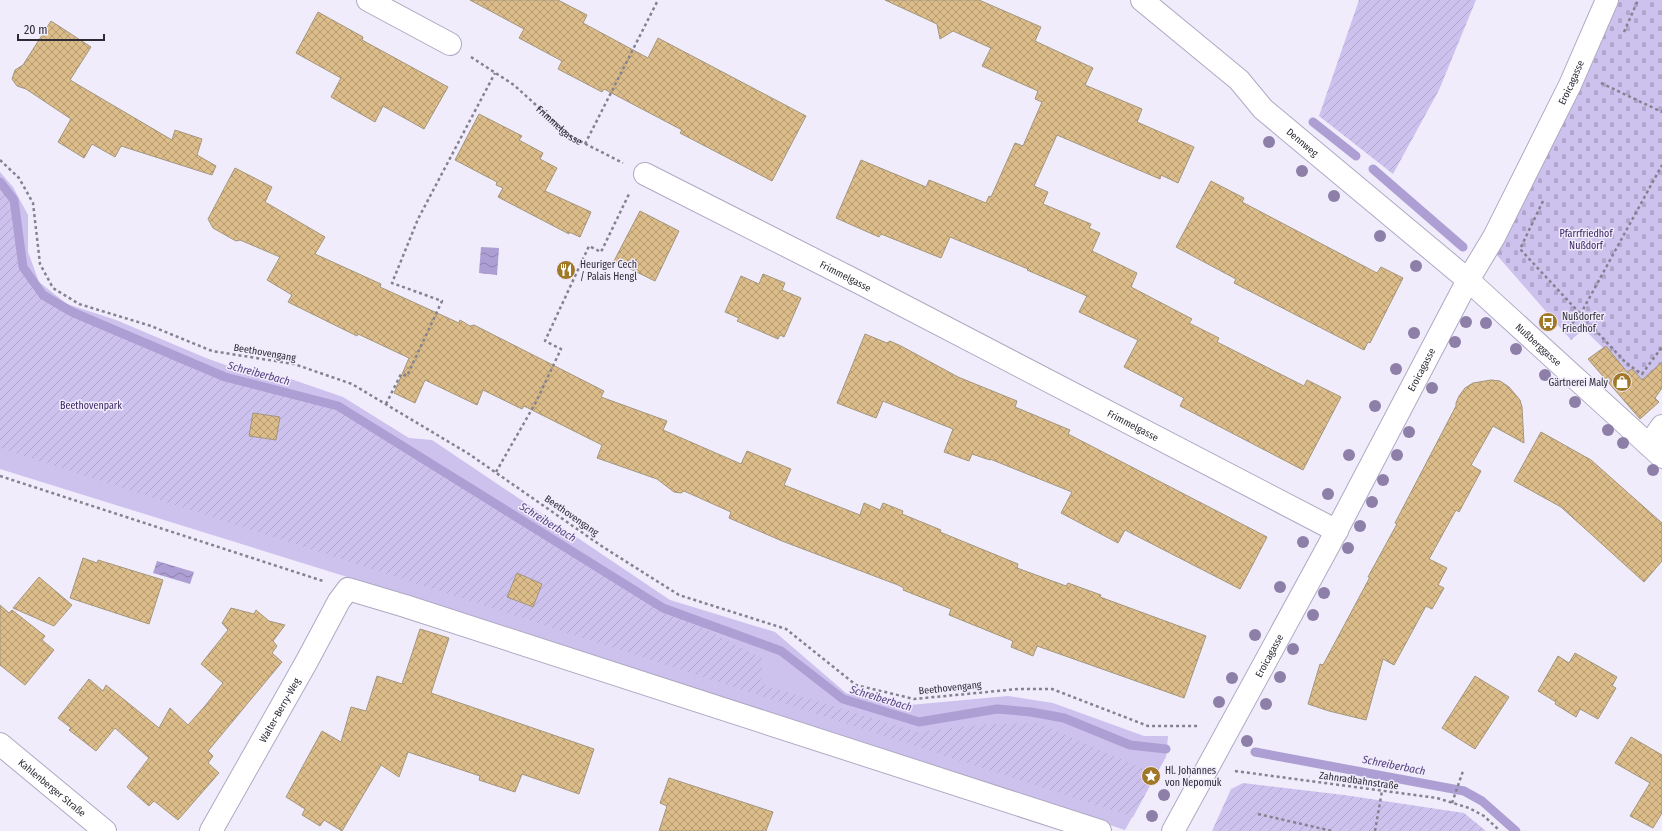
<svg xmlns="http://www.w3.org/2000/svg" width="1662" height="831" viewBox="0 0 1662 831" font-family="'Fira Sans Condensed',sans-serif">
  <style>
    .green { fill: #cdc1ee }
    .cemetery { fill: url(#cemetery-stones) }
    .garden { fill: url(#garden-furrows) }
    .water { fill: url(#water-waves) }
    .lines { fill: none; stroke-linecap: round; stroke-linejoin: round }
    .stream { stroke: #ad9fd3; stroke-width: 9 }
    .building { fill: url(#building-cross-hatch); stroke: #a3967f }
    .minor-casing { stroke: #afa9c2; stroke-width: 24 }
    .path { stroke: #85828f; stroke-width: 2.5; stroke-dasharray: 3 3; stroke-linecap: butt }
    .minor { stroke: #fff; stroke-width: 22 }
    .tree { fill: #8d7fa8 }
    .labels { text-anchor: middle; stroke-width: 3; stroke-linejoin: round; paint-order: stroke }
    .street-label { font-size: 10px; fill: #2e2b35; stroke: #f0ecfc }
    .park-label { font-size: 10px; fill: #3c2563; stroke: #f0ecfc }
    .poi-label { font-size: 10px; fill: #2e2b35; stroke: #f0ecfc; text-anchor: start }
    .water-label { font-size: 11px; font-style: italic; fill: #554080; stroke: #f0ecfc }
  </style>
  <defs>
    <pattern id="cemetery-stones" width="16" height="16" patternUnits="userSpaceOnUse"><rect width="16" height="16" fill="#cdc1ee"/><path d="M2 7V4a2 2 0 0 1 4 0v3zM10 15v-3a2 2 0 0 1 4 0v3z" fill="#b0a6cd"/></pattern>
    <pattern id="garden-furrows" width="10" height="10" patternUnits="userSpaceOnUse"><rect width="10" height="10" fill="#cdc1ee"/><path d="M-1 1l2-2M0 10L10 0M9 11l2-2" fill="none" stroke="#b0a6cd"/></pattern>
    <pattern id="water-waves" width="16" height="10" patternUnits="userSpaceOnUse"><rect width="16" height="10" fill="#ad9fd3"/><path d="M0 5q4-4 8 0t8 0" fill="none" stroke="#8d82ac"/></pattern>
    <pattern id="building-cross-hatch" width="8" height="8" patternUnits="userSpaceOnUse"><rect width="8" height="8" fill="#dcbd8a"/><path d="M0 0l8 8M0 8l8-8" fill="none" stroke="#b39a72"/></pattern>
  </defs>
  <rect width="100%" height="100%" fill="#f0ecfc"/>
  <path class="green" d="M0 172 13 187 28 215V252L39 282 67 304 116 320 206 358 248 373 285 377 343 397 409 438 432 440 670 600 775 632 846 693 899 706 1008 696 1053 703 1144 736H1168L1166 757 1125 830 402 594 0 469Z"/>
  <path class="cemetery" d="M1615 0H1662V380L1652 371 1642 380 1632 369 1627 372 1606 347 1603 348 1584 329 1571 340 1494 252Z"/>
  <path class="garden" d="M1359 0H1476L1439 90 1393 174 1319 116Z
    M0 182 14 200 23 267 43 295 72 312 225 377 338 406 663 607 763 659 760 684 918 732 986 724 1039 723 1150 772 1146 779 1152 782 1133 817 0 448Z
    M1243 783 1344 795 1464 813 1486 831H1212L1231 789Z"/>
  <path class="water" d="M481 247 499 248 497 275 479 273Z
    M157 561 194 572 190 584 153 573Z"/>
  <g class="lines">
    <path class="stream" d="M1313 122 1356 156
      M1373 169 1463 247
      M0 182 14 200 23 267 43 295 72 312 225 377 338 406 663 608 781 651 843 699 919 722 997 709 1031 712 1064 718 1130 745 1166 749
      M1255 752 1464 791 1482 801 1516 831"/>
  </g>
  <path class="building" d="M470 0H558L587 15 583 23 648 58 658 38 806 116 772 181 680 133 682 130 604 89 602 92 558 69 562 61 519 38 524 29Z
    M885 0H979L1041 27 1035 41 1093 68 1085 85 1142 109 1137 122 1194 147 1178 183 1161 175 1160 179 1057 135 1034 186 1048 192 1043 204 1091 224 1089 228 1100 233 1092 251 1137 273 1131 287 1192 319 1189 323 1219 338 1217 342 1304 386 1307 380 1341 397 1303 470 1180 406 1184 398 1124 367 1138 340 1079 312 1087 296 1027 270 1028 269 950 237 941 258 881 234 879 237 836 218 861 160 926 187 929 180 986 203 989 196 991 197 1015 143 1023 146 1042 102 1035 99 1038 91 982 66 991 48 953 31 940 39 937 24Z
    M318 12 363 37 362 40 448 87 424 129 383 106 375 122 331 97 341 78 296 53Z
    M51 21 91 47 70 80 172 140 175 130 202 139 197 155 216 166 212 175 121 146 115 157 92 144 84 158 58 142 71 119 26 89 17 86 12 79 15 70 23 65Z
    M479 114 522 136 519 140 543 153 540 159 557 168 545 191 591 212 580 237 569 232V234L498 197 503 188 496 185 497 182 455 160Z
    M235 168 272 187 265 202 325 237 315 254 381 284 380 287 459 323 460 320 470 326 474 325 604 391 601 397 667 421 663 430 741 464 747 451 791 469 784 485 860 515 864 503 880 510 883 503 903 511 902 514 941 530 940 532 1018 564 1017 568 1066 586 1068 583 1101 595 1100 597 1206 636 1184 698 1037 646 1033 656 1011 647 1013 641 949 615 951 609 903 590 904 588 898 585 782 541 729 518 731 512 684 491 681 493 674 492 657 479 597 458 602 445 524 406 522 409 483 390 477 405 425 380 415 403 394 393 409 358 358 334 357 336 288 302 292 295 267 280 280 257 240 240 236 241 213 228 208 219Z
    M1211 181 1244 198 1242 202 1377 273 1381 267 1403 278 1370 343 1368 342 1364 350 1234 283 1236 279 1176 247Z
    M640 211 679 231 655 281 614 261Z
    M763 274 785 283 782 290 801 298 784 337 780 335 778 339 737 321 739 318 725 312 741 276 759 284Z
    M865 334 887 343 890 341 901 346 958 377 1017 401 1015 407 1070 430 1068 434 1267 537 1240 589 1125 530 1118 543 1061 513 1072 492 990 459V460L972 454 969 461 944 452 953 429 883 401 876 418 837 403Z
    M1606 346 1627 372 1632 369 1642 380 1662 362V388L1655 398 1659 402 1640 419 1588 359Z
    M1491 380 1500 381 1509 387 1520 400 1522 407 1524 443 1493 426 1471 465 1481 471 1459 512 1456 510 1429 559 1447 568 1438 585 1444 588 1432 609 1426 606 1394 665 1383 659 1366 720 1329 711 1308 704 1320 664 1323 665 1370 577H1368L1397 524 1395 523 1456 406V403L1459 396 1465 388 1473 383Z
    M253 413 280 417 276 440 249 436Z
    M1541 432 1591 460 1662 523V561L1644 582 1561 507 1514 481Z
    M83 558 97 563 98 560 163 580 149 624 70 598Z
    M517 573 542 584 533 607 507 597Z
    M39 577 72 605 54 626 13 608Z
    M0 605 9 613 12 610 45 636 42 640 54 650 25 685 0 665Z
    M231 608 254 614 256 610 269 621 285 625 273 641 277 646 272 653 282 662 208 751 213 756 208 763 219 773 178 820 154 801 149 806 127 787 149 758 115 728 96 751 69 730 71 728 58 718 89 679 103 691 106 685 159 728 170 708 188 725 205 706 223 683 201 664 228 630 222 623Z
    M420 629 449 638 431 693 594 749 579 794 522 774 515 792 479 780 480 776 408 752 399 777 381 765 342 831 324 820 320 826 302 815 305 809 286 797 322 731 341 742 351 707 366 711 377 676 402 684Z
    M1575 653 1617 677 1612 686 1616 688 1598 719 1580 709 1576 717 1555 704 1556 702 1538 691 1558 656 1569 663Z
    M1475 676 1509 697 1475 749 1442 728Z
    M1631 737 1662 755V813L1653 828 1630 816 1650 783 1615 763Z
    M669 778 773 812 766 831H659L667 806 660 803Z"/>
  <g class="lines">
    <g class="minor-casing">
      <g id="minor">
        <path d="M368 0 450 44"/>
        <path id="s2" d="M1142 0 1239 80 1263 109 1468 280 1662 457"/>
        <path id="s3" d="M645 174 864 285 1337 531"/>
        <path d="M1649 445 1662 426"/>
        <path id="s4" d="M0 744 105 831"/>
        <path id="s5" d="M211 831 307 661 339 601 348 589 405 606 1100 831"/>
        <path id="s6" d="M1173 831 1329 545 1468 280 1494 237 1570 85 1607 0"/>
      </g>
    </g>
    <g class="path">
      <path d="M1624 32 1638 0"/>
      <path id="s1" d="M471 57 514 85 570 136 623 163"/>
      <path d="M1601 83 1662 112"/>
      <path d="M585 144 658 0"/>
      <path d="M0 160 19 178 33 203 40 264 53 288 79 304 151 326 212 351 294 364 352 384 469 454 603 547 679 595 786 629 856 685 914 699 1018 689H1052L1148 726H1200"/>
      <path d="M1543 201 1520 249 1626 363 1642 374 1662 347"/>
      <path d="M1564 332 1580 315 1662 165"/>
      <path d="M386 404 401 374 407 376 442 301 392 283 418 219 495 73"/>
      <path d="M496 472 536 402 561 349 545 341 589 246 601 252 629 194"/>
      <path d="M0 476 323 581"/>
      <path d="M1235 771 1437 798 1469 808 1484 816 1500 831"/>
      <path d="M1452 803 1463 771"/>
      <path d="M1258 814 1332 831"/>
      <path d="M1375 831 1382 791"/>
    </g>
    <use href="#minor" class="minor"/>
  </g>
  <g class="tree">
    <circle cx="1269" cy="142" r="6"/>
    <circle cx="1302" cy="171" r="6"/>
    <circle cx="1334" cy="196" r="6"/>
    <circle cx="1380" cy="236" r="6"/>
    <circle cx="1416" cy="266" r="6"/>
    <circle cx="1466" cy="322" r="6"/>
    <circle cx="1486" cy="323" r="6"/>
    <circle cx="1414" cy="333" r="6"/>
    <circle cx="1455" cy="342" r="6"/>
    <circle cx="1516" cy="349" r="6"/>
    <circle cx="1396" cy="369" r="6"/>
    <circle cx="1545" cy="375" r="6"/>
    <circle cx="1432" cy="388" r="6"/>
    <circle cx="1575" cy="402" r="6"/>
    <circle cx="1375" cy="406" r="6"/>
    <circle cx="1608" cy="430" r="6"/>
    <circle cx="1409" cy="432" r="6"/>
    <circle cx="1623" cy="443" r="6"/>
    <circle cx="1349" cy="455" r="6"/>
    <circle cx="1397" cy="455" r="6"/>
    <circle cx="1653" cy="470" r="6"/>
    <circle cx="1383" cy="480" r="6"/>
    <circle cx="1328" cy="494" r="6"/>
    <circle cx="1372" cy="502" r="6"/>
    <circle cx="1360" cy="526" r="6"/>
    <circle cx="1303" cy="542" r="6"/>
    <circle cx="1348" cy="548" r="6"/>
    <circle cx="1280" cy="587" r="6"/>
    <circle cx="1324" cy="593" r="6"/>
    <circle cx="1313" cy="615" r="6"/>
    <circle cx="1255" cy="635" r="6"/>
    <circle cx="1293" cy="649" r="6"/>
    <circle cx="1280" cy="677" r="6"/>
    <circle cx="1232" cy="678" r="6"/>
    <circle cx="1219" cy="702" r="6"/>
    <circle cx="1266" cy="704" r="6"/>
    <circle cx="1247" cy="741" r="6"/>
    <circle cx="1164" cy="795" r="6"/>
    <circle cx="1152" cy="816" r="6"/>
  </g>
  <defs>
    <g id="restaurant-disc" transform="scale(1)"><circle r="9.5" fill="#a17827" stroke="#f0ecfc"/><path d="M-5-6h1v4h1v-4h1v4h1v-4h1v5L-1.5 .5V6h-2V.5L-5-1ZM5-6V6H3V1.5H1.5Q1.5-4 5-6Z" fill="#fff"/></g>
    <g id="bus-disc" transform="scale(1)"><circle r="9.5" fill="#a17827" stroke="#f0ecfc"/><path d="M-5-6H5V4H4V6H2V4H-2V6H-4V4H-5ZM-3.5-4V0h7V-4ZM-3.5 1.2v1.5H-2V1.2ZM2 1.2v1.5H3.5V1.2Z" fill="#fff"/></g>
    <g id="shop-disc" transform="scale(1)"><circle r="9.5" fill="#a17827" stroke="#f0ecfc"/><path d="M-5-2.5h2.3a2.7 3.5 0 0 1 5.4 0H5L5.5 6h-11ZM-1.5-2.5h3a1.5 2.3 0 0 0-3 0Z" fill="#fff"/></g>
    <g id="sight-disc" transform="scale(1)"><circle r="9.5" fill="#a17827" stroke="#f0ecfc"/><path d="M0-6L1.8-2.2L6-1.7L2.9 1.2L3.7 5.4L0 3.3L-3.7 5.4L-2.9 1.2L-6-1.7L-1.8-2.2Z" fill="#fff"/></g>
  </defs>
  <g fill-rule="evenodd">
    <use href="#restaurant-disc" x="566" y="270"/>
    <use href="#bus-disc" x="1548" y="322"/>
    <use href="#shop-disc" x="1622" y="382"/>
    <use href="#sight-disc" x="1151" y="776"/>
  </g>
  <g class="labels">
    <g class="street-label">
      <text dy="4" stroke="none"><textPath href="#s6" startOffset="848">Eroicagasse</textPath></text>
      <text dy="4" stroke="none"><textPath href="#s1" startOffset="112">Frimmelgasse</textPath></text>
      <text dy="4" stroke="none"><textPath href="#s2" startOffset="215">Dennweg</textPath></text>
      <text dy="4" stroke="none"><textPath href="#s3" startOffset="225">Frimmelgasse</textPath></text>
      <text dy="4" stroke="none"><textPath href="#s2" startOffset="526">Nußberggasse</textPath></text>
      <text transform="translate(265 352) rotate(10)" y="4">Beethovengang</text>
      <text dy="4" stroke="none"><textPath href="#s6" startOffset="524">Eroicagasse</textPath></text>
      <text dy="4" stroke="none"><textPath href="#s3" startOffset="549">Frimmelgasse</textPath></text>
      <text transform="translate(572 515) rotate(35)" y="4">Beethovengang</text>
      <text dy="4" stroke="none"><textPath href="#s6" startOffset="200">Eroicagasse</textPath></text>
      <text transform="translate(950 687) rotate(-6)" y="4">Beethovengang</text>
      <text dy="4" stroke="none"><textPath href="#s5" startOffset="139">Walter-Berry-Weg</textPath></text>
      <text transform="translate(1359 780) rotate(8)" y="4">Zahnradbahnstraße</text>
      <text dy="4" stroke="none"><textPath href="#s4" startOffset="68">Kahlenberger Straße</textPath></text>
    </g>
    <g class="park-label">
      <text x="1586" y="237">Pfarrfriedhof<tspan x="1586" dy="12">Nußdorf</tspan></text>
      <text x="91" y="409">Beethovenpark</text>
    </g>
    <g class="poi-label">
      <text x="580" y="268">Heuriger Cech<tspan x="580" dy="12">/ Palais Hengl</tspan></text>
      <text x="1562" y="320">Nußdorfer<tspan x="1562" dy="12">Friedhof</tspan></text>
      <text x="1608" y="386" text-anchor="end">Gärtnerei Maly</text>
      <text x="1165" y="774">Hl. Johannes<tspan x="1165" dy="12">von Nepomuk</tspan></text>
    </g>
    <g class="water-label">
      <text transform="translate(259 373) rotate(15)" y="4">Schreiberbach</text>
      <text transform="translate(548 522) rotate(32)" y="4">Schreiberbach</text>
      <text transform="translate(881 698) rotate(17)" y="4">Schreiberbach</text>
      <text transform="translate(1394 765) rotate(11)" y="4">Schreiberbach</text>
    </g>
  </g>
  <path d="M18 34v6h86v-6" fill="none" stroke="#2e2b35" stroke-width="2"/>
  <text x="24" y="34" font-size="12" fill="#2e2b35" stroke="#f0ecfc" stroke-width="3" paint-order="stroke">20 m</text>
</svg>
